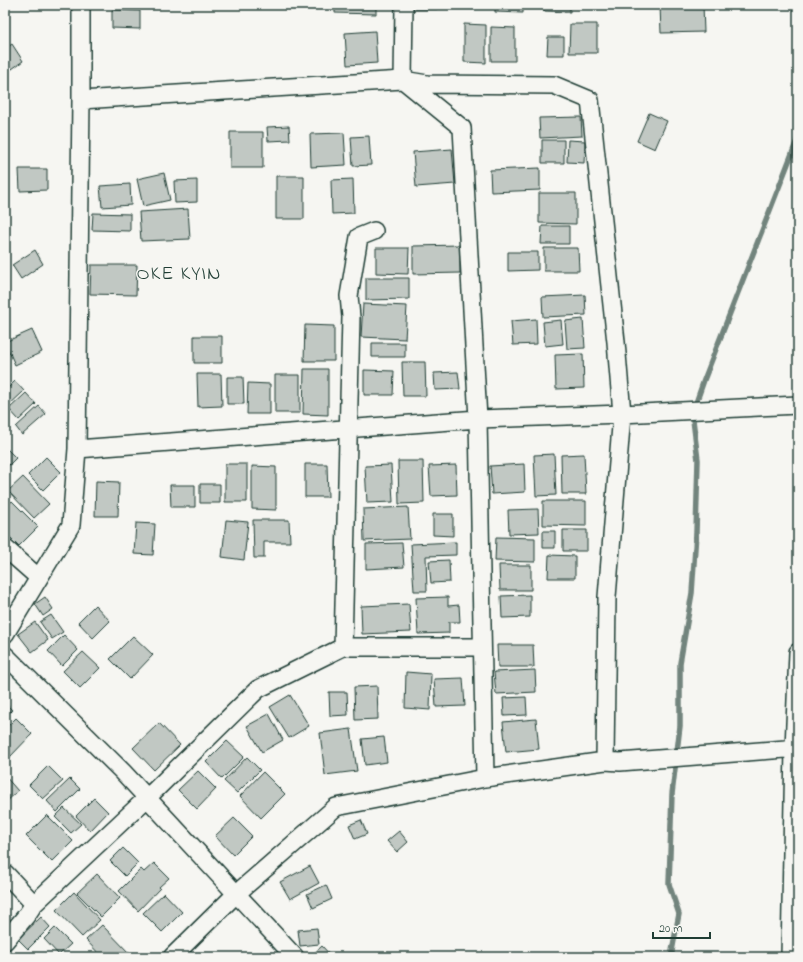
<svg xmlns="http://www.w3.org/2000/svg" width="803" height="962" viewBox="0 0 803 962" font-family="'Indie Flower',sans-serif">
  <style>
    .lines { fill: none; stroke-linecap: round; stroke-linejoin: round }
    .stream { stroke: #72847d; stroke-width: 5.5 }
    .building { fill: #c1c8c3; stroke: #1f3d34 }
    .street-casing { stroke: #1f3d34; stroke-width: 20 }
    .street { stroke: #f6f6f2; stroke-width: 17 }
    .labels { text-anchor: middle; stroke-width: 3; stroke-linejoin: round; paint-order: stroke }
    .quarter-label { font-size: 20px; letter-spacing: 1px; fill: #1f3d34; stroke: #f6f6f2 }
  </style>
  <rect width="100%" height="100%" fill="#f6f6f2"/>
  <filter id="ink" filterUnits="userSpaceOnUse"><feTurbulence type="fractalNoise" baseFrequency=".025" numOctaves="2"/><feDisplacementMap in="SourceGraphic" scale="8" xChannelSelector="R" yChannelSelector="G"/><feConvolveMatrix kernelMatrix="1 2 1 2 8 2 1 2 1" color-interpolation-filters="sRGB"/></filter>
  <g filter="url(#ink)">
    <g class="lines">
      <path class="stream" d="M672 957V951L679 914 669 884 672 794 680 726V663L692 593 696 533 698 460 693 420 696 403 704 380 798 138"/>
    </g>
    <path class="building" d="M335 5H376V14L335 13Z
      M410 5H437V9H410Z
      M495 5H523V13L495 12Z
      M544 5H570V12L544 11Z
      M660 5H703L704 32 661 33Z
      M112 10 140 11V29L112 28Z
      M464 24 486 25V63L464 62Z
      M570 24H597V53H569Z
      M491 27 515 28V61H491Z
      M375 31 377 63 347 65 345 33Z
      M548 37H564V55H547Z
      M12 44 23 61 5 74V49Z
      M649 113 667 121 655 149 637 141Z
      M581 117 582 136 540 138 539 118Z
      M289 126 290 140 268 141 267 127Z
      M230 132H263V168H230Z
      M344 133 346 165 311 167 310 134Z
      M369 136 371 165 353 166 351 137Z
      M542 140H564V163H542Z
      M568 140 585 141 584 163 567 162Z
      M452 149 455 184 416 187 413 152Z
      M540 168V190L491 192 490 170Z
      M19 169H47V190L20 191Z
      M164 173 170 200 143 206 137 179Z
      M276 176H304V219H276Z
      M353 179 354 213 332 214 331 180Z
      M197 180V202L175 203 174 181Z
      M130 184 131 205 102 207 100 186Z
      M539 193H576V224L539 223Z
      M188 209 190 239 141 241 139 212Z
      M93 213 130 214V231L92 230Z
      M542 226H569V244H541Z
      M460 245V273L413 274V246Z
      M376 248H409L408 274 376 273Z
      M544 248H578L579 271H544Z
      M35 250 43 264 21 279 12 265Z
      M508 252H538V270L508 271Z
      M91 265H137L136 295 90 294Z
      M366 278H409V299L366 300Z
      M585 295 586 315 543 317 542 297Z
      M363 304 407 306 405 339 361 337Z
      M536 319 537 344 513 345 511 321Z
      M583 319 585 348 567 349 565 321Z
      M561 320 563 344 545 346 543 322Z
      M305 325 334 326V361H304Z
      M32 330 42 352 15 365 5 342Z
      M194 336H222V363H194Z
      M372 343H405V357H372Z
      M583 354 584 388 556 389 555 355Z
      M402 362H425L426 396H403Z
      M304 369H328V415L303 414Z
      M364 370 394 371 393 395H364Z
      M458 372 460 389 435 390 434 373Z
      M197 374H221L222 406 198 407Z
      M275 375H300V413H275Z
      M227 377H243L244 404H227Z
      M15 381 24 391 7 407 5 404V391Z
      M248 383 270 384V414H247Z
      M26 393 36 404 19 420 9 409Z
      M39 406 46 414 22 435 16 427Z
      M5 447 16 458 5 469Z
      M554 454 556 495 536 496 534 455Z
      M584 454 586 494H562L561 455Z
      M46 457 61 472 43 490 28 475Z
      M398 461H423L424 503 399 504Z
      M225 464H247V502H225Z
      M305 464H327L328 497H305Z
      M524 464 525 492 492 494 490 466Z
      M391 465 393 502 367 503 365 466Z
      M456 465 457 495 431 496 429 466Z
      M252 466 276 467V510L252 509Z
      M23 477 49 504 34 518 8 491Z
      M96 481 119 482 118 516H95Z
      M200 484H220V503H200Z
      M170 485H195V507H171Z
      M12 501 38 527 19 546 5 532V507Z
      M543 501H586V526L543 525Z
      M408 507 410 539 364 541 363 509Z
      M538 509 539 533 509 534 508 510Z
      M433 514H453V536L433 535Z
      M226 520 248 522 244 560 222 557Z
      M253 520H289L290 542H264V558H254Z
      M136 523 155 524 153 555 134 554Z
      M563 530H587V551H563Z
      M543 531H555V548H543Z
      M496 537 535 538V562L495 561Z
      M456 542V555L426 556 427 591H414L411 544Z
      M402 543 404 567 366 569V544Z
      M549 555 575 556V578H548Z
      M449 560 450 582 431 583 429 561Z
      M499 565H531V590H500Z
      M530 595V617L502 618 501 596Z
      M45 597 53 609 43 616 35 604Z
      M448 597V606L459 605 460 622H449V633L418 634 416 598Z
      M409 604 411 632 362 634 361 606Z
      M95 605 110 621 93 638 78 622Z
      M51 615 63 632 52 639 40 622Z
      M35 622 48 640 32 652 18 634Z
      M64 635 78 650 62 666 48 651Z
      M133 636 153 655 130 679 110 659Z
      M497 645H533L534 667H498Z
      M83 652 100 668 80 688 63 671Z
      M535 670 536 692 496 694 494 672Z
      M406 672 431 674 430 710 405 708Z
      M463 678 465 706 436 707 434 679Z
      M377 686 378 719 355 720 354 687Z
      M329 692H347L348 715 330 716Z
      M290 695 309 726 289 738 270 707Z
      M526 697 527 715 504 716 503 698Z
      M5 703 12 710 5 717Z
      M269 714 283 740 262 752 247 726Z
      M16 718 32 734 9 758 5 755V729Z
      M536 719 539 749 506 752 503 722Z
      M159 723 180 745 154 770 133 748Z
      M351 729 357 771 325 775 320 733Z
      M384 737 387 762 365 765 362 739Z
      M227 741 244 757 222 779 206 762Z
      M247 757 260 770 237 793 224 781Z
      M48 766 63 781 43 799 29 785Z
      M198 771 216 789 197 809 178 790Z
      M263 772 285 794 261 818 240 796Z
      M5 776 18 791 5 803Z
      M70 779 80 789 57 812 47 801Z
      M94 798 108 812 90 831 76 816Z
      M64 808 81 824 71 833 55 817Z
      M47 815 73 841 52 862 26 836Z
      M234 818 252 836 233 855 215 836Z
      M361 820 367 834 355 839 349 825Z
      M399 831 408 842 397 852 387 841Z
      M123 848 138 863 125 876 110 861Z
      M154 863 169 878 159 887 160 888 138 911 119 891 141 869 144 872Z
      M310 866 319 883 290 899 280 882Z
      M97 874 120 898 101 917 77 893Z
      M326 885 332 899 313 908 307 894Z
      M74 892 100 920 82 937 56 910Z
      M164 893 182 912 162 932 143 913Z
      M41 917 50 927 28 949 18 939Z
      M102 925 131 955 129 957H102L86 940Z
      M55 928 71 944 59 955 44 939Z
      M317 928 319 944 300 946 298 930Z
      M322 946 332 957H310Z"/>
    <g class="lines">
      <g class="street-casing">
        <path id="street" d="M404 5 403 80 462 128 478 419 485 778
          M81 100 403 80 427 84 554 85 590 100 616 342 622 414 607 597 605 761 485 778 336 807 236 894 172 957
          M374 231 359 237 349 296 351 317 343 647H482
          M77 449 478 419 622 414 798 405
          M5 548 39 578
          M5 634 71 525 77 449 81 100V5
          M5 655 123 772 295 957
          M605 761 620 762 798 748
          M5 873 34 904
          M5 941 26 916 34 904 147 798 258 689 343 647
          M790 957 794 748 798 652"/>
      </g>
      <use href="#street" class="street"/>
    </g>
  </g>
  <g class="labels">
    <g class="quarter-label">
      <text x="179" y="279">OKE KYIN</text>
    </g>
  </g>
  <rect width="803" height="962" fill="none" stroke="#f6f6f2" stroke-width="20"/>
  <rect x="10" y="10" width="783" height="942" fill="none" stroke="#1f3d34" stroke-width="1.5" filter="url(#ink)"/>
  <path d="M653 932v6h57v-6" fill="none" stroke="#1f3d34" stroke-width="2"/>
  <text x="659" y="932" font-size="12" fill="#1f3d34" stroke="#f6f6f2" stroke-width="3" paint-order="stroke">20 m</text>
</svg>
